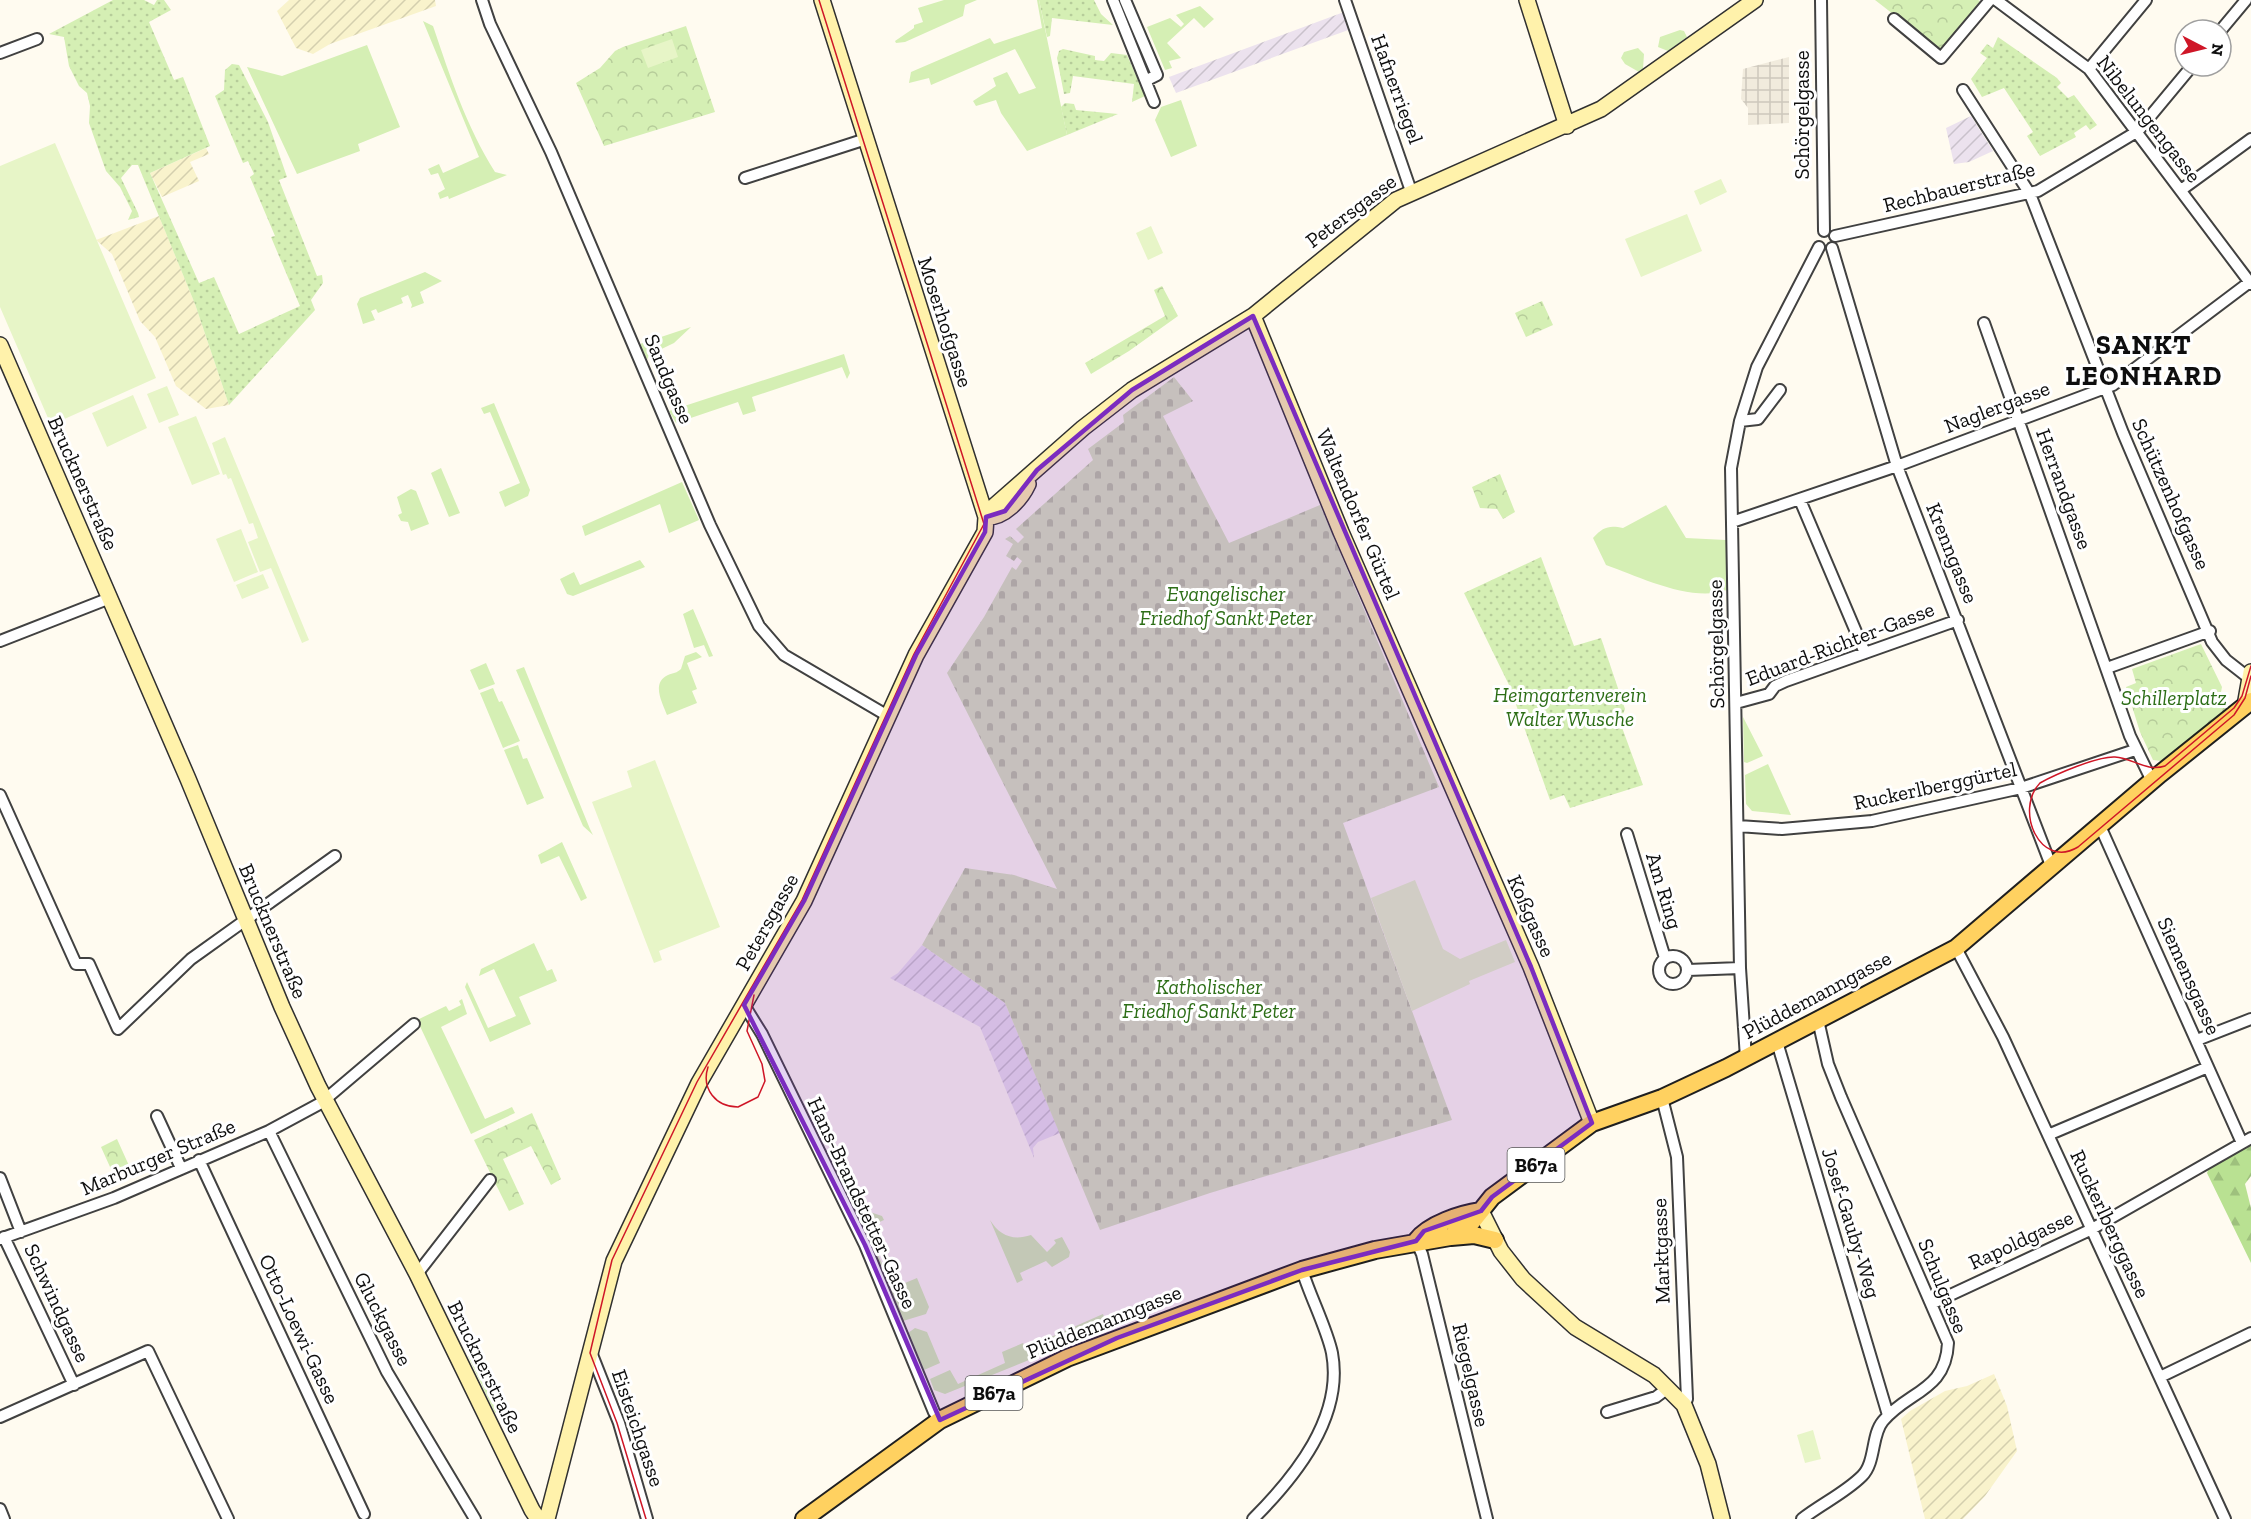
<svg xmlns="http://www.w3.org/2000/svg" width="2251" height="1519" viewBox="0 0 2251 1519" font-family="'Zilla Slab',serif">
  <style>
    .industrial { fill: url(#industrial-furrows) }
    .farmland { fill: url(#farmland-furrows) }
    .grass { fill: #d5efb4 }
    .forest { fill: url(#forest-firs) }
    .cemetery { fill: url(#cemetery-stones) }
    .park { fill: url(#park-crowns) }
    .garden { fill: url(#garden-dots) }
    .pitch { fill: #e7f5c7 }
    .plaza { fill: url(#plaza-grid) }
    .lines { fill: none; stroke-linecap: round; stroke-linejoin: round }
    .street-casing { stroke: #414141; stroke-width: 14 }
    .secondary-casing { stroke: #303030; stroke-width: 18 }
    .primary-casing { stroke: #1f1f1f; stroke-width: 20 }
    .street { stroke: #fff; stroke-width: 10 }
    .secondary { stroke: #fff2ab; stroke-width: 15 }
    .primary { stroke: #ffd160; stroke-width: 16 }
    .tram { stroke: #cf1627; stroke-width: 1.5 }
    .marked { fill: #7b2cbf; fill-opacity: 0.2; stroke: #7b2cbf; stroke-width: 4.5; stroke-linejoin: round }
    .labels { text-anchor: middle; stroke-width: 6; stroke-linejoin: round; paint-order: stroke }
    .shield { fill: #fff; stroke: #565656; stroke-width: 1.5 }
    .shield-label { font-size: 20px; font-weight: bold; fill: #0e0e0e }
    .street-label { font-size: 21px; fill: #0e0e0e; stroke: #fff }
    .park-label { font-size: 21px; font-style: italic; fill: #2d6e17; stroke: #fff }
    .district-label { font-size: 27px; font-weight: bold; letter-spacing: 1.5px; fill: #0e0e0e; stroke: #fff }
  </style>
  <defs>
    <pattern id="industrial-furrows" width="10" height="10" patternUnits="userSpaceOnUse" patternTransform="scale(1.5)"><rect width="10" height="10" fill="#ece2ee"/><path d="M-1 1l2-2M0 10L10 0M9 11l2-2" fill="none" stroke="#c9c1cb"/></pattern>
    <pattern id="farmland-furrows" width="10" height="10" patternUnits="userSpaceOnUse" patternTransform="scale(1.5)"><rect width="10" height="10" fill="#f9f3cc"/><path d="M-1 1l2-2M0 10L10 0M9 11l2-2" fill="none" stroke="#d4cfae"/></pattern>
    <pattern id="forest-firs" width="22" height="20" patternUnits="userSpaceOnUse" patternTransform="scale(1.5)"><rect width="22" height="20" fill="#b9e192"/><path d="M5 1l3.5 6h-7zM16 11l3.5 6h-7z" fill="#9ec07d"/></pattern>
    <pattern id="cemetery-stones" width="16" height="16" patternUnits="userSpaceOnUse" patternTransform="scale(1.5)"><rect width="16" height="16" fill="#d9e5bd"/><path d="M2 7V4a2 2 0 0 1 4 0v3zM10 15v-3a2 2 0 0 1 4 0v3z" fill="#b9c3a1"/></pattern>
    <pattern id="park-crowns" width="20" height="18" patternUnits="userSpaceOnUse" patternTransform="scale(1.5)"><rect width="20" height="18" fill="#d5efb4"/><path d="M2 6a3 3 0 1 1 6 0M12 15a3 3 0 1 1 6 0" fill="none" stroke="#b6cc9a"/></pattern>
    <pattern id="garden-dots" width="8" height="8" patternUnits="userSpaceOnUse" patternTransform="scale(1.5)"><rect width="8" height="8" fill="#d5efb4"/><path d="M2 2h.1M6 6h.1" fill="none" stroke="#b6cc9a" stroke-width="1.8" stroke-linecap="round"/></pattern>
    <pattern id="plaza-grid" width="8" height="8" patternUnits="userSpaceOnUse" patternTransform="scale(1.5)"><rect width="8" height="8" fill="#f1ebdd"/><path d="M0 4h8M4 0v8" fill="none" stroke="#cdc8bc"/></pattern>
  </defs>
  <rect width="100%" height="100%" fill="#fffbf0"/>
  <path class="industrial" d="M1344 12 1351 29 1176 93 1169 77Z
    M1971 116 1993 151 1969 162 1954 164 1946 128Z
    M922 945 1005 1003 1060 1133 1038 1142 1033 1148 1034 1158 980 1027 890 978 898 973Z"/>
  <path class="farmland" d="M289 0H435L436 6 330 44 313 54 296 48 277 11Z
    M206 148 209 154 190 162 199 181 162 197 150 173Z
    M159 216 195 304 229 405 206 409 176 386 155 337 140 321 112 254 96 240Z
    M1994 1374 2007 1406 2017 1451 1985 1496 1963 1519H1925L1901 1419 1910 1411 1945 1391 1967 1386Z"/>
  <path class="grass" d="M944 0H977L965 5 963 16 905 42 896 43 895 41 914 28V25L923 22 918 8Z
    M1037 0H1039L1067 135 1027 151 1001 113 996 100 976 106 973 101 996 86 993 78 1007 72 1019 94 1036 88 1015 49 931 85 929 78 909 83 911 72 990 38 994 44 1042 28Z
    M1200 6 1214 19 1204 28 1194 18 1167 43 1181 58 1169 61 1172 68 1165 70 1147 27 1170 18 1181 27 1184 24 1176 15Z
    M423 21 433 26C450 76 466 126 495 172L507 175 449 199 448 196 440 199 438 193 445 189 438 173 431 175 428 169 439 164 443 173 479 157Z
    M1680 30 1684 31 1687 37 1668 51 1658 47 1660 37Z
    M367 45 400 127 358 144 360 151 297 174 247 67 282 76Z
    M1638 48 1644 54 1643 69 1639 72 1625 64 1621 58 1624 52Z
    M1181 100 1197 146 1171 157 1155 120 1161 107Z
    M425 272 442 281 420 292 424 303 411 308 412 305 408 295 401 298 403 303 378 313 376 309 371 311 375 320 363 324 357 304 360 298Z
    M691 327 674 343 649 355 647 360 640 344Z
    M844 354 850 373 847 379 842 367 752 397 756 411 743 415 738 402 676 423 669 411Z
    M494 403 530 490 528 496 505 507 499 492 520 483 490 412 484 414 481 408Z
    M441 468 460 513 449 517 431 473Z
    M682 482 699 520 669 533 660 504 585 536 582 526Z
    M411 489 416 491 429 524 411 531 408 522 401 521 398 515 402 513 397 497Z
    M1666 505 1686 538 1726 540 1727 590C1692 603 1640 577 1606 565L1593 538C1603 527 1609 525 1623 528Z
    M640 560 645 567 573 596 567 594 560 579 574 572 580 585Z
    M693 609 713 656 709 657 704 645 694 648 683 614Z
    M696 652 702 657 687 663 697 689 692 691 697 703 667 715C662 702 651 683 668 675 673 673 677 673 681 669L685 656Z
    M486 663 495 684 479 690 470 670Z
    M524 667 590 829 593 835 583 826 516 670Z
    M493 688 499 702 502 701 520 741 503 748 480 693Z
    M1743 717 1763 756 1747 763 1744 762Z
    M518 745 523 759 527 758 544 798 527 805 504 750Z
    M1768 764 1791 815 1752 811 1746 804 1745 775Z
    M562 842 587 898 581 901 559 856 541 864 538 855Z
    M534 943 547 971 552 969 557 981 519 997 531 1024 490 1042 465 987 467 982 488 1028 516 1016 494 969 479 976 481 969Z
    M462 999 467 1014 441 1027 485 1119 512 1107 515 1113 471 1134 417 1020 446 1006 449 1011 461 1005 459 1001Z
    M855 1207 882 1216 884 1220 866 1228 893 1288 917 1278 929 1307 926 1314 903 1321Z
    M990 1220C1000 1236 1013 1241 1031 1235L1047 1252 1056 1243 1054 1240 1062 1237 1070 1252 1069 1257 1052 1267 1046 1261 1020 1273 1023 1280 1017 1283Z
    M1103 1314 1108 1328 945 1394 934 1390 930 1379 950 1370 958 1384 1005 1363 1002 1352 1023 1343 1026 1348Z
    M915 1328 927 1332 940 1363 924 1370 908 1333Z
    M474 1353 501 1409 495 1413 468 1356Z"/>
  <path class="forest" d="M2251 1145V1176L2245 1184 2251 1208V1263L2207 1173 2209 1168Z"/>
  <path class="cemetery" d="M1174 377 1193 401 1163 416 1229 543 1320 505 1439 787 1343 823 1452 1120 1210 1193 1100 1230 1005 1003 922 945 965 868 1014 875 1057 889 947 673 984 617 1012 567 1016 570 1022 561 1017 557 1014 561 1006 556 1013 544 1005 539 1010 536 1018 543 1024 537 1016 529 1093 460 1088 449 1124 422 1123 415Z"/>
  <path class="park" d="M1875 0H1978L1980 1 1942 52Z
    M686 26 715 112 604 146 576 83 600 68 615 51 623 47Z
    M1162 286 1178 316 1129 351 1091 374 1085 363 1165 316 1154 290Z
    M1542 301 1553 325 1526 337 1515 313Z
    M1500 474 1515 512 1503 519 1497 509 1480 508 1472 487Z
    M2201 644 2222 687 2221 692 2228 706 2226 710 2161 761 2153 760 2140 732 2126 687 2136 683 2132 669Z
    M532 1113 561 1179 551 1185 531 1146 503 1159 524 1204 509 1211 474 1140Z
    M117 1139 131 1170 115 1178 101 1147Z"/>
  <path class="garden" d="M113 0H144L154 5 157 0H164L171 10 149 22 174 80 183 77 210 146 150 173 199 283 214 277 239 334 300 306 271 237 275 236 250 177 254 174 248 161 243 163 215 96 224 90 225 70 232 64 239 65 268 122 287 177 279 180 317 276 322 275 323 283 311 300 315 310 229 405 195 304 138 165H132L121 178 138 213 139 217 128 220 132 211 120 187 106 171 89 123 90 106 87 93 79 86 69 66 64 37 49 34Z
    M1039 0H1094L1101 14 1113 25 1052 18 1050 36 1047 37Z
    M1998 37 2057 78 2061 83 2057 87 2068 98 2074 95 2097 125 2090 130 2086 125 2074 133 2076 137 2040 156 2027 136 2033 132 2004 88 1982 97 1971 79 1987 58 1980 53 1987 44 1993 48Z
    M1063 49 1095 56V60L1104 61 1111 53 1127 55 1145 96 1132 102 1134 84 1073 76 1070 93 1064 94 1057 58 1059 51Z
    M1065 103 1074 104 1076 110 1118 114 1067 135 1061 107Z
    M1541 557 1574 646 1601 638 1625 709 1620 722 1643 785 1570 808 1564 795 1550 800 1509 685 1464 593Z"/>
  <path class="pitch" d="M672 39 678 57 648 68 641 50Z
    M55 143 156 378 51 425 0 307V166Z
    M1721 179 1727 192 1700 205 1694 191Z
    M1687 214 1702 251 1641 277 1625 239Z
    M1151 226 1163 253 1148 260 1136 233Z
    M167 386 179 415 159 423 147 394Z
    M133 395 147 428 107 447 92 413Z
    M196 416 220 474 192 485 168 427Z
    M225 437 309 640 302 643 271 568 260 572 248 542 258 538 253 523 249 524 231 478 228 479 226 474 223 475 212 443Z
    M241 529 258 572 234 582 216 539Z
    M263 574 269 588 242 599 236 585Z
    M655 760 720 927 659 951 662 960 654 963 592 802 632 787 627 771Z
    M1415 880 1443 949 1460 959 1506 940 1515 962 1469 981 1470 984 1412 1011 1371 898Z
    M1813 1430 1821 1459 1805 1463 1797 1435Z"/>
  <path class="plaza" d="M1789 57V123L1748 125V108L1741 99 1743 69Z"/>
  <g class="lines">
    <g class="street-casing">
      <path id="street" d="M482 0 490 24 551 152 710 525 759 626 784 655 888 716
        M1113 0 1154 102
        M1125 0 1157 75 1147 80
        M1345 0 1411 191
        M1821 0 1824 231
        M1996 0 2089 69 2251 284
        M1894 19 1941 58 1990 0
        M2221 30 2246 0
        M0 53 37 39
        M2089 69 2146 0
        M1963 90 2030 194 2123 433 2212 642 2226 660 2249 678
        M745 178 866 139
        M2181 190 2251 139
        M1835 236 2038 191 2138 131 2192 66
        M1832 248 1897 466 2052 868
        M1984 323 2130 736 2152 781
        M1740 421 1758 419 1780 390
        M1800 500 1865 653
        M1732 522 1897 466 2113 385 2251 281
        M0 641 110 598
        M2107 668 2210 631
        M1736 703 1769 694 1775 686 1786 681 1958 620
        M0 795 76 964H89L118 1029 191 959 335 856
        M1738 826 1782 829 1872 821 2021 788 2135 750
        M2100 826 2242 1143
        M1627 834 1665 958
        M1956 948 2003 1037 2225 1519
        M1659 970a14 14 0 1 1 28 0a14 14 0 1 1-28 0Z
        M1688 970 1740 968
        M744 1005 762 1034 865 1245 934 1412 940 1420
        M2197 1040 2251 1019
        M1777 1042 1888 1415
        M1746 1058 1740 968 1731 468 1740 421 1757 367 1819 247
        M1662 1098 1677 1157 1687 1399 1684 1405
        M157 1116 181 1168
        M269 1131 387 1372 475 1519
        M2048 1135 2208 1067
        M199 1160 364 1514
        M0 1178 21 1232
        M4 1237 74 1385
        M0 1239 114 1198 269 1131 321 1103 414 1024
        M1416 1241 1422 1254 1487 1519
        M417 1274 490 1180
        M1931 1304 2090 1230 2251 1138
        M591 1352 619 1423 647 1519
        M2160 1377 2251 1333
        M1607 1412 1656 1397 1668 1388
        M0 1417 148 1351 228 1519
        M0 1509 4 1519
        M1253 1519C1295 1477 1344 1417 1332 1353 1327 1329 1310 1296 1302 1270
        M1802 1519C1821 1504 1845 1493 1862 1476 1876 1462 1871 1435 1883 1421 1908 1391 1946 1391 1948 1343L1841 1097 1828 1064 1818 1020"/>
    </g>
    <g class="secondary-casing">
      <path id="secondary" d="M822 0 986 517
        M1527 0 1567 126
        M1253 316 1341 532 1531 967 1592 1123
        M0 345 188 779 282 1007 318 1086 417 1274 532 1510 538 1519
        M986 517C1004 518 1021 499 1028 484
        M2245 706 2251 672
        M1481 1211 1501 1251 1523 1279 1575 1327 1654 1375 1684 1405 1708 1464 1722 1519
        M547 1519 614 1261 699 1083 804 901 916 655 985 532 986 517 991 509 1083 428 1132 390 1253 316 1396 200 1601 109 1755 0"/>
    </g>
    <g class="primary-casing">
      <path id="primary" d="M1451 1237 1474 1235 1495 1240
        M1416 1241C1429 1224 1461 1214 1481 1211
        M804 1519 940 1420 1067 1358 1302 1270 1375 1250 1450 1237 1472 1222 1492 1197 1592 1123 1662 1098 1726 1068 1956 948 2160 774 2251 701"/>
    </g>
    <use href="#street" class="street"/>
    <use href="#secondary" class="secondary"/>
    <use href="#primary" class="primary"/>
    <path class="tram" d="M2251 666 2242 696 2234 708 2165 766C2146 772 2133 758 2115 757 2098 756 2056 774 2040 783 2014 810 2040 870 2078 847L2234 715 2245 698 2251 676
      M708 1067C701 1089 716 1107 738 1107L758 1097 765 1081 762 1064 747 1031 754 995
      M646 1519 617 1423 590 1353 612 1260 697 1082 802 900 914 654 984 524 819 0"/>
  </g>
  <path class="marked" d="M1253 316 1531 967 1592 1123 1492 1197 1481 1211 1424 1231 1416 1241 1302 1270 1117 1338 940 1420 865 1245 744 1005 804 901 916 655 985 532 986 517 1005 511 1037 470 1132 390Z"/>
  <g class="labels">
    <g class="shield">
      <rect x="1507.5" y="1148" width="57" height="34" rx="4.5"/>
      <rect x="965.5" y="1376" width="57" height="34" rx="4.5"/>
    </g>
    <g class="shield-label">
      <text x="1536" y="1172">B67a</text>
      <text x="994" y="1400">B67a</text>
    </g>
    <g class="street-label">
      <text transform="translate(1397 89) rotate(70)" y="7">Hafnerriegel</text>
      <text transform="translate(1802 115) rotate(-90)" y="7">Schörgelgasse</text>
      <text transform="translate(2149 119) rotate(52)" y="7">Nibelungengasse</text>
      <text transform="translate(1959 187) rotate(-14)" y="7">Rechbauerstraße</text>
      <text transform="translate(1351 211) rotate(-37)" y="7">Petersgasse</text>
      <text transform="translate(945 322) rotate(72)" y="7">Moserhofgasse</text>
      <text transform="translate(669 379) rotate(67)" y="7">Sandgasse</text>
      <text transform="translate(1997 407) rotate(-21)" y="7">Naglergasse</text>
      <text transform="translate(83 483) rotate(66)" y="7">Brucknerstraße</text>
      <text transform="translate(2064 489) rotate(70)" y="7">Herrandgasse</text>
      <text transform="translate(2171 494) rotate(66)" y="7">Schützenhofgasse</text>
      <text transform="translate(1358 514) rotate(67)" y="7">Waltendorfer Gürtel</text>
      <text transform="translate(1952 553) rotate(68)" y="7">Krenngasse</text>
      <text transform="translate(1716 644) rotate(-91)" y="7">Schörgelgasse</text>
      <text transform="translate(1840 644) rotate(-21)" y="7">Eduard-Richter-Gasse</text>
      <text transform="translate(1935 786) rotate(-12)" y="7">Ruckerlberggürtel</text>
      <text transform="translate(1664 891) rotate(73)" y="7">Am Ring</text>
      <text transform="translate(1531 916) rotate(66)" y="7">Koßgasse</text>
      <text transform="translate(767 922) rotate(-61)" y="7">Petersgasse</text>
      <text transform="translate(273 931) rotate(67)" y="7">Brucknerstraße</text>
      <text transform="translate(2189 976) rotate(66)" y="7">Siemensgasse</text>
      <text transform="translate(1817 995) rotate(-28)" y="7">Plüddemanngasse</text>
      <text transform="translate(158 1157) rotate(-23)" y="7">Marburger Straße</text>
      <text transform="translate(862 1203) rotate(65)" y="7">Hans-Brandstetter-Gasse</text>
      <text transform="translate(1851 1223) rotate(73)" y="7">Josef-Gauby-Weg</text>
      <text transform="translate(2110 1224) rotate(65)" y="7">Ruckerlberggasse</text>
      <text transform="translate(2021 1240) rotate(-25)" y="7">Rapoldgasse</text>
      <text transform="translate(1661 1251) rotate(-92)" y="7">Marktgasse</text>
      <text transform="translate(1943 1286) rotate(68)" y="7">Schulgasse</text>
      <text transform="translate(57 1303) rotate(65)" y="7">Schwindgasse</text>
      <text transform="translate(383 1319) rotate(63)" y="7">Gluckgasse</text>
      <text transform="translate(1104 1322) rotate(-22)" y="7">Plüddemanngasse</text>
      <text transform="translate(299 1329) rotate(65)" y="7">Otto-Loewi-Gasse</text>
      <text transform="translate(485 1367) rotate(64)" y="7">Brucknerstraße</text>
      <text transform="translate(1471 1375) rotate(77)" y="7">Riegelgasse</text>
      <text transform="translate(638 1428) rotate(71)" y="7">Eisteichgasse</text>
    </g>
    <g class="park-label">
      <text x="1226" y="601">Evangelischer<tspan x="1226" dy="24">Friedhof Sankt Peter</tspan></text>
      <text x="1570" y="702">Heimgartenverein<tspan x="1570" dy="24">Walter Wusche</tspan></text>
      <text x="2174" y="705">Schillerplatz</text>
      <text x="1209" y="994">Katholischer<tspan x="1209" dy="24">Friedhof Sankt Peter</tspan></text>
    </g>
    <g class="district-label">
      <text x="2144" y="354">SANKT<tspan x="2144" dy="31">LEONHARD</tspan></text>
    </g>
  </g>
  <g transform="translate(2203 48) rotate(97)"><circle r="28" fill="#ffffff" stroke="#9f9f9f" stroke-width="1.5"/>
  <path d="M0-4.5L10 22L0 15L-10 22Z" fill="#cf1627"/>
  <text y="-9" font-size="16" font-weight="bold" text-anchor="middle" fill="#0e0e0e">N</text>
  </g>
</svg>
